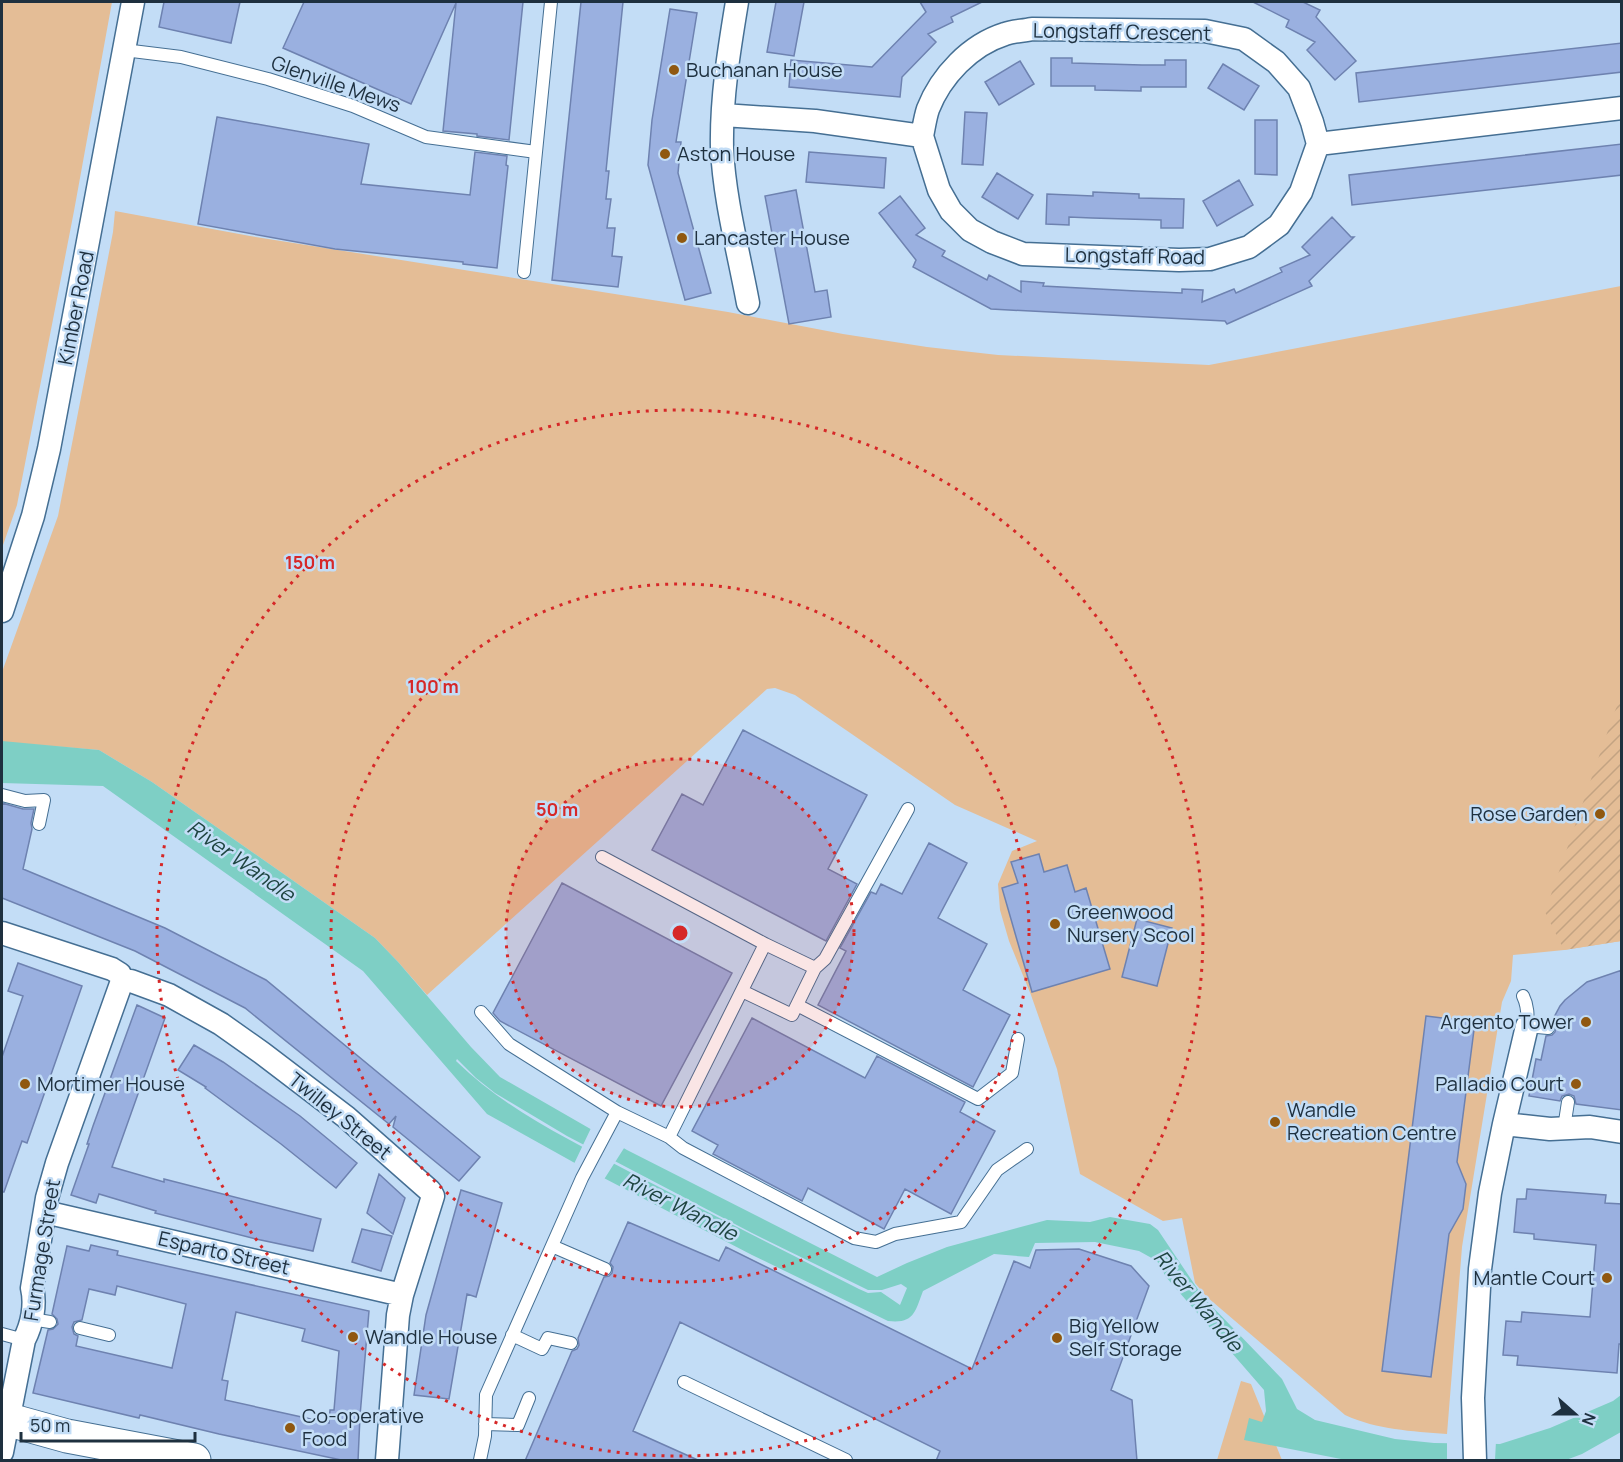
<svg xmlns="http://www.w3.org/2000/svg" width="1623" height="1462" viewBox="0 0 1623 1462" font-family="Manrope,sans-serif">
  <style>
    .green { fill: #e4bd96 }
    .garden { fill: url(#garden-furrows) }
    .water { fill: #7ecfc5; fill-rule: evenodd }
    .pier { fill: #c3ddf6 }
    .building { fill: #9ab0e0; stroke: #6e82b0; stroke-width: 1.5; fill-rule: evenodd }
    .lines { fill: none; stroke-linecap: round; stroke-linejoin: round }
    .service-casing { stroke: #456f93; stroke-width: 14 }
    .minor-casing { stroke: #456f93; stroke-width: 25 }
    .primary-casing { stroke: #456f93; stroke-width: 35 }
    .service { stroke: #fff; stroke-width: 12 }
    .minor { stroke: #fff; stroke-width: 22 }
    .primary { stroke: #fff; stroke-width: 33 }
    .ring { fill: none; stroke: #d62828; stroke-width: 3; stroke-dasharray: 3 6 }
    .poi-dot { fill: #905810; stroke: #c3ddf6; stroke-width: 2 }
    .labels { text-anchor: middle; stroke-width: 5; stroke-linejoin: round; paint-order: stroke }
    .street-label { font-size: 20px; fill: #1e303f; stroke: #c3ddf6 }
    .poi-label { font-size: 20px; fill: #1e303f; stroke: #c3ddf6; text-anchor: start }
    .water-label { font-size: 21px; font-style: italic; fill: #1f4541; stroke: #c3ddf6 }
    .centre { fill: #d62828; stroke: #c3ddf6; stroke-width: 3 }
    .ring-label { font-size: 18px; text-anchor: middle; font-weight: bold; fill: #d62828; stroke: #c3ddf6; stroke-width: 5; stroke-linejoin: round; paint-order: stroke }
  </style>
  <defs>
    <pattern id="garden-furrows" width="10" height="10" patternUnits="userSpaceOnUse" patternTransform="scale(1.5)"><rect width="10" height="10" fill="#e4bd96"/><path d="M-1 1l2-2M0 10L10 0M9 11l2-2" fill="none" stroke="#c3a382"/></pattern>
  </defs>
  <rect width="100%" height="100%" fill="#c3ddf6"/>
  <path class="green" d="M2 2H112L74 211 17 505 2 548Z
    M115 211 250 236 728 312 843 334 927 347 998 355 1209 365 1621 286V941L1564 950 1513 955 1511 981 1502 1002 1462 1247 1447 1434C1411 1431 1378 1430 1345 1415L1207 1297 1195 1283 1182 1218 1163 1221 1080 1174 1057 1069 1031 995 1009 941 1000 910 998 884 1012 851 1037 841 955 805 795 695 775 688 767 689 427 995 399 963 375 938 152 782 99 750 2 742V672L58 516 113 232Z
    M1241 1381 1251 1384 1282 1460H1217Z"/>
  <path class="garden" d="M1621 696V941L1564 950 1545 912 1613 716Z"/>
  <path class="water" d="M2 741 99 750 152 782 375 938 399 963 471 1047 500 1077 627 1150 877 1277 907 1263 947 1247 1047 1220 1090 1222 1110 1217 1150 1224 1158 1230 1203 1297 1282 1379 1297 1409 1315 1420 1395 1439 1434 1443 1500 1444 1550 1428 1613 1401 1621 1395V1432L1582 1454 1566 1460H1346L1244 1440 1249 1418 1262 1422 1266 1411 1264 1390 1166 1277 1157 1261 1139 1251 1095 1242 1035 1243 1029 1257 994 1254 923 1291C915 1312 914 1324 888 1321L752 1255 573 1162 487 1114 363 971 103 786 2 783ZM457 1059 476 1078 495 1093 567 1136 752 1233 868 1290H882L901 1284 907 1288 900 1305 881 1292 868 1293 859 1289C782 1250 705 1211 628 1171 568 1139 505 1109 456 1061Z"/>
  <path class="pier" d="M592 1126 626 1145 603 1181 573 1166Z
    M1447 1440 1496 1441 1495 1460H1447Z"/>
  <path class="building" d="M164 2H240L231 43 159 27Z
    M304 2H523L509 140 477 136V134L443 131 456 3 411 104 283 48Z
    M581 2H623L606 171H609L606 199H611L607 228H615L612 256 622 257 618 287 552 280Z
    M776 2H804L794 56 767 52Z
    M920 2H982L951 17 953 22 928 34 936 42 902 77 900 97 789 87 791 60 872 67 926 12Z
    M1253 2H1303L1320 10 1316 17 1356 61 1335 80 1307 50 1315 42 1286 27 1289 20Z
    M670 9 697 13 676 142H681L678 173 711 293 685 300 648 165 652 120Z
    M1622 43V72L1359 102 1356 73Z
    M1051 58H1072V63L1142 65H1165V60H1186V87H1141V91L1095 90V86H1051Z
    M1020 61 1034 84 999 105 985 82Z
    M1223 64 1259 86 1244 110 1208 88Z
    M965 112 987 113 983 165 962 164Z
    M217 117 369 144 361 184 470 195 475 152 507 156 506 165 508 166 497 268 463 264V262L335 249 198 224Z
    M1255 120H1277V175L1255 174Z
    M1622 144V175L1352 205 1349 175Z
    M809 152 886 158 884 188 806 182Z
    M997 173 1033 195 1018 219 982 197Z
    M1239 180 1253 205 1217 226 1203 201Z
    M796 190 815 292 827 290 831 317 789 324 765 196Z
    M1093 192 1139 194V198L1184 199 1183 228H1161V220L1092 218 1069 217V225L1046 224 1047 194 1093 196Z
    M900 196 925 228 916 235 945 251 942 256 987 280 989 275 1021 292V281L1044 283 1043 286 1136 291 1182 293V289L1203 290 1202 302 1234 289 1236 293 1282 272 1280 268 1310 255 1302 247 1332 217 1351 237H1354L1309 281 1312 286 1227 324 1225 321 991 309 913 267 916 260 879 213Z
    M743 730 867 795 828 869 857 884 826 941 652 850 682 794 703 805Z
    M2 803 23 809H34L31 823 32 829 23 869 165 928 266 980 480 1157 459 1181 393 1127 396 1116 389 1124 245 1008 135 951 2 898Z
    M929 843 967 863 938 918 987 944 963 990 1010 1015 973 1087 818 1005 846 951 840 948 871 892 876 894 881 884 902 894Z
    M1039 854 1044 872 1067 865 1075 892 1086 888 1110 969 1032 992 1002 888 1018 883 1011 862Z
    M562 883 732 973 661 1106 500 1021 493 1013Z
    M1137 919 1172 928 1157 986 1122 977Z
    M18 963 82 986 27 1143 22 1141 4 1192H2V1057L23 996 8 991Z
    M1622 970V1110L1576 1104 1574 1096 1569 1094 1562 1096 1560 1101 1529 1096 1536 1059 1541 1060 1546 1036 1552 1035 1555 1032 1556 1025 1552 1021 1560 1006 1565 1000 1587 982Z
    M137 1005 165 1018 112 1167 164 1182V1179L321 1219 313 1251 256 1239 155 1213 156 1211 99 1194 96 1203 71 1195 89 1144H87L93 1126Z
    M1426 1016 1475 1022 1457 1162 1466 1184 1463 1209 1449 1234 1431 1377 1382 1371Z
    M752 1018 865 1078 877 1056 965 1102 960 1112 995 1131 951 1214 905 1189 884 1229 808 1188 802 1201 713 1154 718 1145 692 1131Z
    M194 1045 223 1062 300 1116 357 1163 336 1188 281 1144 205 1088 206 1087 178 1070Z
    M379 1174 405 1198 393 1234 367 1213Z
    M1527 1189 1606 1195 1605 1203 1622 1204V1344H1619L1617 1373 1517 1365 1518 1356 1503 1355 1506 1321 1521 1322 1522 1312 1590 1317 1596 1245 1534 1239V1234L1514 1232 1517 1199H1526Z
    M461 1190 502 1203 476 1297 467 1294 449 1399 414 1395 426 1315Z
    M628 1222 719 1261 726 1247 972 1369 1014 1261 1030 1268 1036 1250 1079 1249 1131 1266 1149 1286 1111 1390 1132 1400 1137 1461H936L940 1451 680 1322 633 1431 700 1461H525L572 1351 577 1349 579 1345 578 1338 604 1277 609 1276 612 1273 613 1267 610 1263Z
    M362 1229 392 1236 381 1271 352 1262Z
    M91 1245 118 1251 117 1255 369 1311 360 1416 358 1461H346L219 1434 140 1415 139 1418 33 1393 48 1330 53 1329 58 1324 57 1319 52 1314 67 1246 89 1251ZM117 1286 186 1304 172 1368 76 1346 78 1336 74 1334 72 1327 74 1322 82 1320 89 1289 115 1295ZM236 1312 305 1329 302 1341 339 1351 334 1410H330L329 1423 225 1400 228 1381 222 1380Z"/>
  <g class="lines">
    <g class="service-casing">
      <path id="service" d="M124 50 181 57 268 79 353 106 426 137 536 152 524 272
        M536 152 551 2
        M2 795 25 801 44 800 39 824
        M602 857 765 944
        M815 968 825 959 908 809
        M1523 996C1528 1006 1528 1015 1527 1026L1548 1028
        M797 1005 978 1099 1012 1073 1018 1039
        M481 1012 509 1044 617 1112
        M1564 1128 1568 1102
        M669 1137 683 1148 854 1238 876 1242 895 1234 961 1222 997 1170 1027 1149
        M552 1246 605 1269
        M31 1319 50 1322
        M80 1328 109 1335
        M2 1334 24 1340
        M512 1335 542 1349 548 1338 571 1343
        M684 1382 846 1460
        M485 1424 518 1425 529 1398
        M480 1460 485 1436 486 1395 582 1178 617 1112 669 1137 765 944 815 968 792 1015 742 991"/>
    </g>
    <g class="minor-casing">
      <path id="minor" d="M737 2C729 50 721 99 722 148 724 198 739 254 748 303
        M723 115 815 121 922 136 939 190 951 211 970 230 992 242 1023 254 1179 260 1210 259 1249 247 1279 225 1301 192 1318 144 1622 108
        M922 136C924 127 925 118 928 109 941 76 970 45 1005 34 1013 31 1023 31 1032 29L1205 31 1244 39 1276 62 1299 88 1312 122 1318 144
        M2 611 33 516 49 449 133 2
        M2 933 112 969 120 974 122 981
        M122 981H131L169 995 221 1024 262 1053 346 1117 430 1191 433 1196 402 1295 398 1315 387 1460
        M1504 1124 1550 1129 1590 1127 1622 1132
        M45 1212 402 1295
        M2 1452 24 1340C32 1325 36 1305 32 1288L47 1198 57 1163 122 981
        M1475 1460 1473 1398 1480 1269 1490 1193 1504 1124 1527 1026"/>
    </g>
    <g class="primary-casing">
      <path id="primary" d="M2 1418 67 1436 194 1460"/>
    </g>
    <use href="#service" class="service"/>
    <use href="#minor" class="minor"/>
    <use href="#primary" class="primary"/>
  </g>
  <circle cx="680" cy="933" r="174" fill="#d62828" fill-opacity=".12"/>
  <g class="ring">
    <circle cx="680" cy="933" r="174"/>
    <circle cx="680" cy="933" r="349"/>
    <circle cx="680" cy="933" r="523"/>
  </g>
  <g class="poi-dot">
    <circle cx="674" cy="70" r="6"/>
    <circle cx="665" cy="154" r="6"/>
    <circle cx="682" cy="238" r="6"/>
    <circle cx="1600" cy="814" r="6"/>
    <circle cx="1055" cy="924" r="6"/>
    <circle cx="1586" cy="1022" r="6"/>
    <circle cx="25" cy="1084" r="6"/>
    <circle cx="1576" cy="1084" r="6"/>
    <circle cx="1275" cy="1122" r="6"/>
    <circle cx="1607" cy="1278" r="6"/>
    <circle cx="353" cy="1337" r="6"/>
    <circle cx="1057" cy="1338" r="6"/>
    <circle cx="290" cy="1428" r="6"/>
  </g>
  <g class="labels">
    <g class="street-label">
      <text transform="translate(1122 32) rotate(1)" y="7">Longstaff Crescent</text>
      <text transform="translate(336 84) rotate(19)" y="7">Glenville Mews</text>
      <text transform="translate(1135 256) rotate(1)" y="7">Longstaff Road</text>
      <text transform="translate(76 308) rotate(-79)" y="7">Kimber Road</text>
      <text transform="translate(340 1116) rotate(39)" y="7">Twilley Street</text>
      <text transform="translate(42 1250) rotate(-81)" y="7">Furmage Street</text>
      <text transform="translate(224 1253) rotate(13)" y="7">Esparto Street</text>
    </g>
    <g class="poi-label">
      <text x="686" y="77">Buchanan House</text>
      <text x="677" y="161">Aston House</text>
      <text x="694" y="245">Lancaster House</text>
      <text x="1588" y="821" text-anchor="end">Rose Garden</text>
      <text x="1067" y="919">Greenwood<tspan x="1067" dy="23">Nursery Scool</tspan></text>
      <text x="1574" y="1029" text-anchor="end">Argento Tower</text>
      <text x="37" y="1091">Mortimer House</text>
      <text x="1564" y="1091" text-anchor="end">Palladio Court</text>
      <text x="1287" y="1117">Wandle<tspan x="1287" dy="23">Recreation Centre</tspan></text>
      <text x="1595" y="1285" text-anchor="end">Mantle Court</text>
      <text x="1069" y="1333">Big Yellow<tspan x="1069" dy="23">Self Storage</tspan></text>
      <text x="365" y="1344">Wandle House</text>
      <text x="302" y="1423">Co-operative<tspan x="302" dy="23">Food</tspan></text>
    </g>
    <g class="water-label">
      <text transform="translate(241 861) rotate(35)" y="7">River Wandle</text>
      <text transform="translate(680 1207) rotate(27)" y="7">River Wandle</text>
      <text transform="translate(1198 1301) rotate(50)" y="7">River Wandle</text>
    </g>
  </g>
  <circle cx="680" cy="933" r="9" class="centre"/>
  <g class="ring-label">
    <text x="310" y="569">150 m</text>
    <text x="433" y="693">100 m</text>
    <text x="557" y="816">50 m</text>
  </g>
  <rect width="1623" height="1462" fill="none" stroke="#1e303f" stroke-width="6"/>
  <g transform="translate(1575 1414) rotate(111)" stroke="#c3ddf6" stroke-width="4.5" paint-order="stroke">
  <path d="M0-4.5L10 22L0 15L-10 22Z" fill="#1e303f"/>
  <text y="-9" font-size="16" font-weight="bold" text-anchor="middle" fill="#1e303f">N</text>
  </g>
  <path d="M21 1432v9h174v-9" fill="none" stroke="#1e303f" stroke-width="3"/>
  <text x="30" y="1432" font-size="18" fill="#1e303f" stroke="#c3ddf6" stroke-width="4.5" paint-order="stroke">50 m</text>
</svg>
